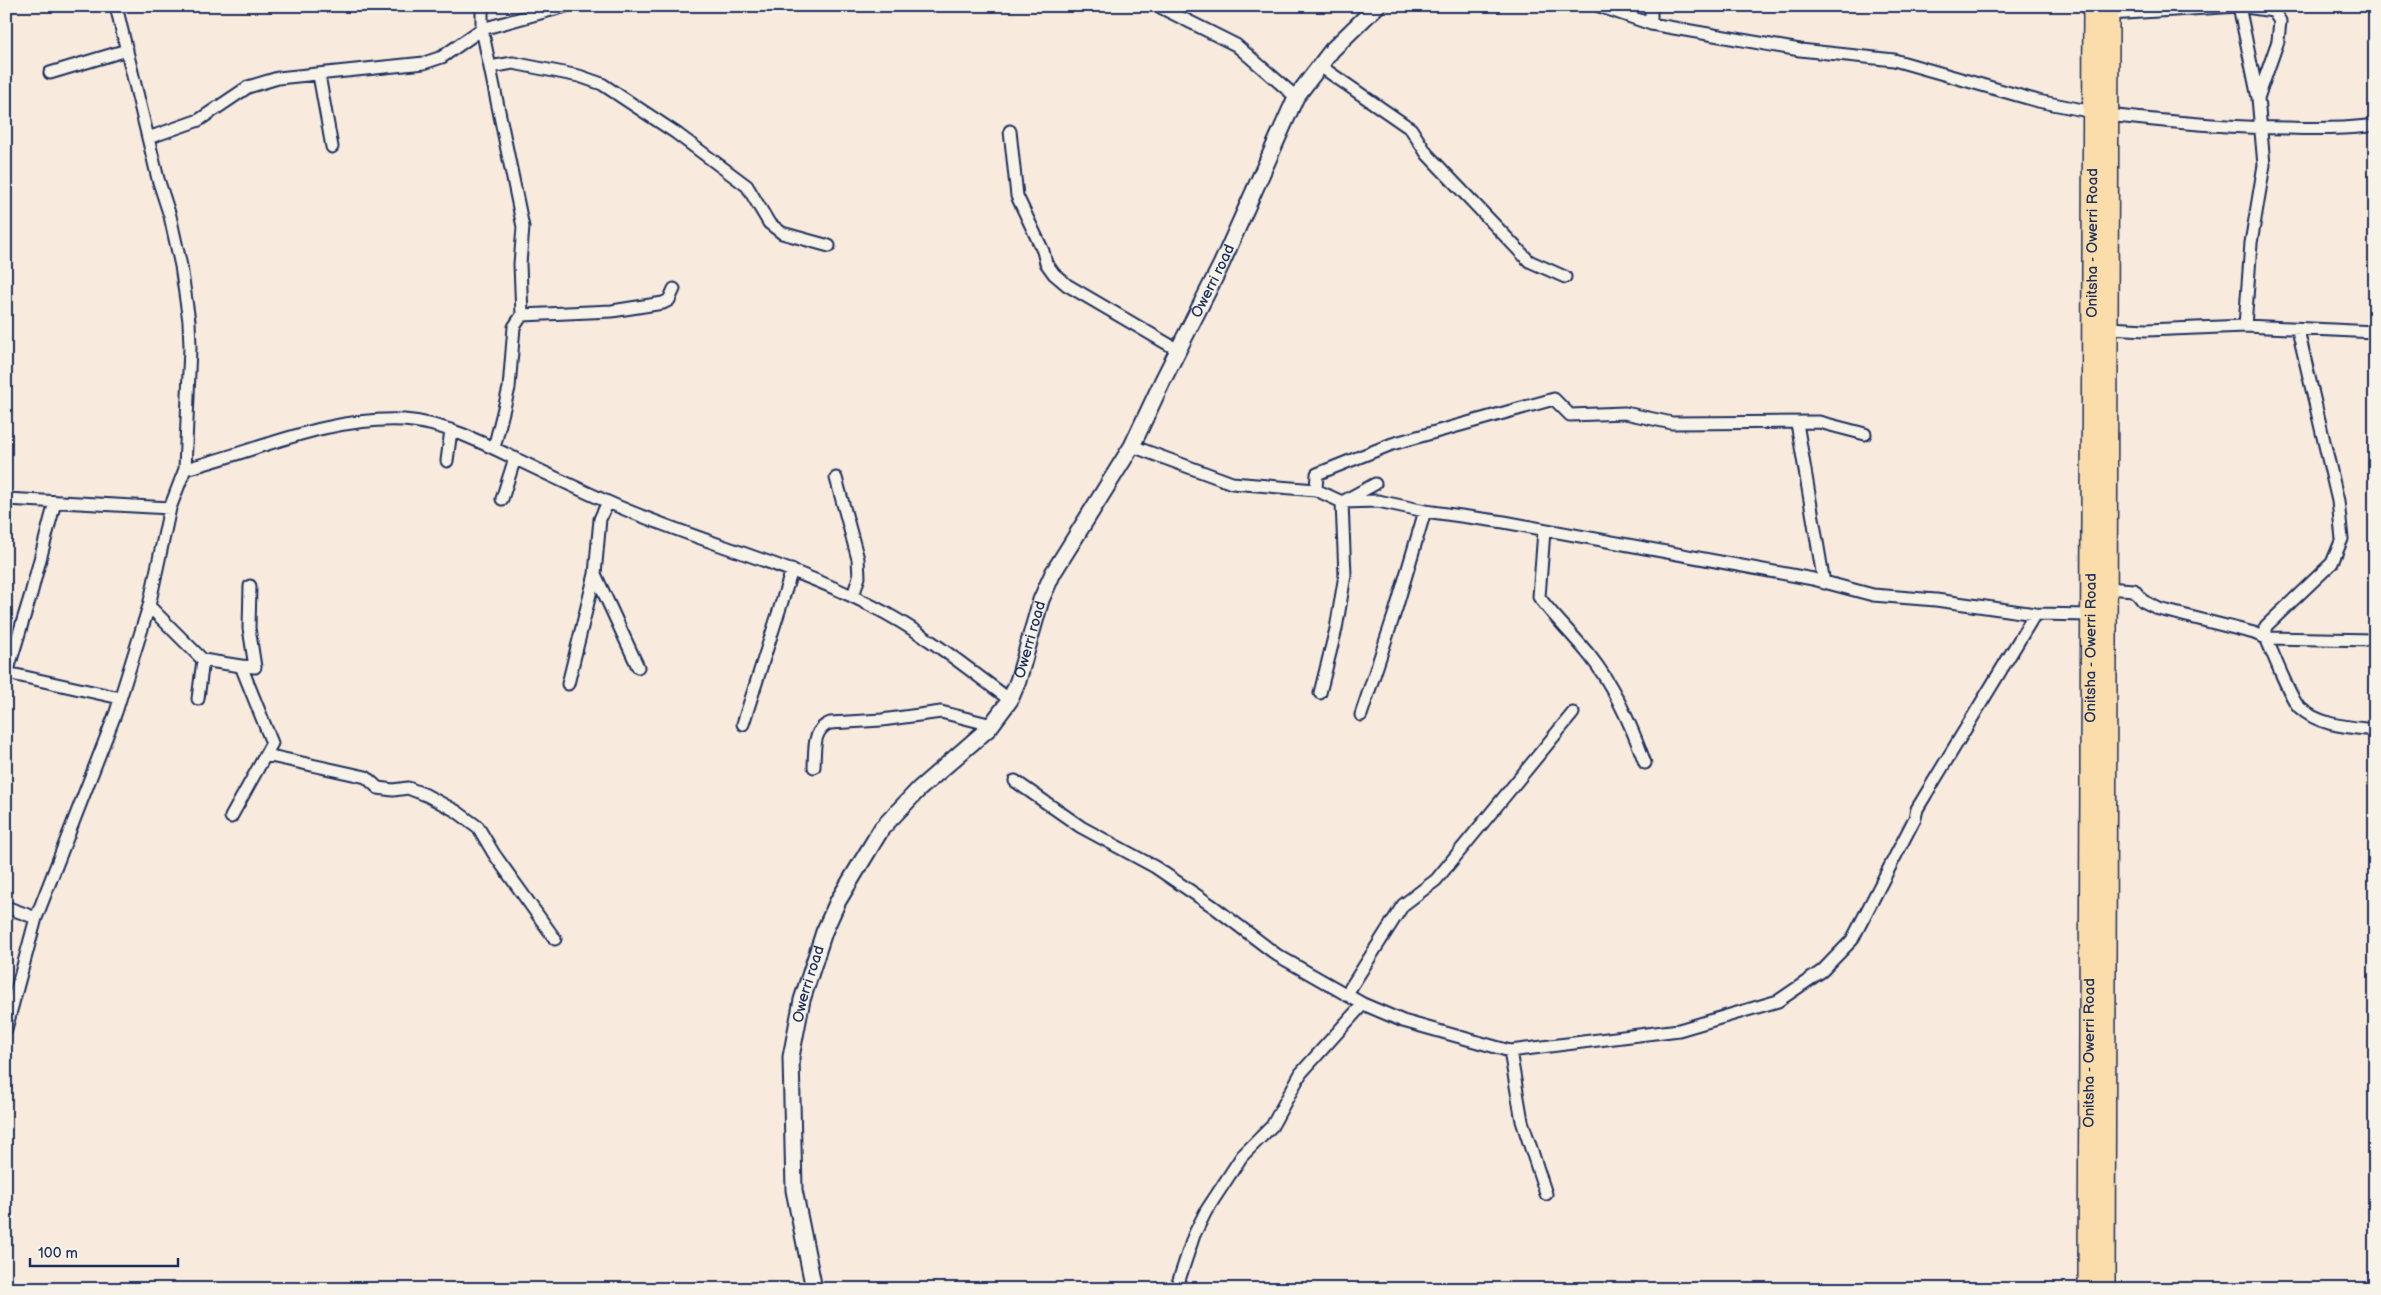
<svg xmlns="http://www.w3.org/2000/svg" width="2381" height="1295" viewBox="0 0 2381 1295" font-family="'Balsamiq Sans',sans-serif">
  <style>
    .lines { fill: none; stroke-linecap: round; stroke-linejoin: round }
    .minor-casing { stroke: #1b2f5e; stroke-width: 15 }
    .secondary-casing { stroke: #1b2f5e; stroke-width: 19 }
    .trunk-casing { stroke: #1b2f5e; stroke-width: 22 }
    .minor { stroke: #f7f3e8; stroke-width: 11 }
    .secondary { stroke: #f7f3e8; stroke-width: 15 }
    .trunk { stroke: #faddab; stroke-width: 19 }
    .labels { text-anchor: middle; stroke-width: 4; stroke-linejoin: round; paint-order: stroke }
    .street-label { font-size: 15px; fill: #1b2f5e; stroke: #f7f3e8 }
  </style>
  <rect width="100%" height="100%" fill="#f8eadc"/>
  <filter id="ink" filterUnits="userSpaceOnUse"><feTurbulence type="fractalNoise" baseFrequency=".02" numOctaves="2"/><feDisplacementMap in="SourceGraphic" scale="10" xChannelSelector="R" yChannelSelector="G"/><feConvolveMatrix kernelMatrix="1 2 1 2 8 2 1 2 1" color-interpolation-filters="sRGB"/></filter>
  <g filter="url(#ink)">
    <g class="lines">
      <g class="minor-casing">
        <path id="minor" d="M482 6V29L523 227 520 264 522 315
          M1158 6 1236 45 1296 97
          M1599 6 1651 24 1800 50 1894 60 2038 101 2093 112
          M1651 6V24
          M2239 6 2258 98 2264 165 2251 243 2245 326
          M2109 14 2239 6 2273 11 2280 21 2278 41 2258 98
          M1320 66 1411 129 1427 154 1529 261 1565 277
          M490 67 513 63 579 76 602 84 676 133 747 186 769 223 782 233 829 246
          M50 73 127 50
          M319 75 332 147
          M2108 115C2168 122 2228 128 2288 128 2315 129 2341 129 2368 126
          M1010 131 1017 196 1043 251 1046 263 1054 274 1067 285 1178 350
          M148 138 199 120 248 87 278 78 424 63 442 57 482 29 566 6
          M2108 328 2147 330 2245 326 2375 332
          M2298 330 2338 501 2342 539 2332 563 2266 626V638C2272 651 2291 700 2299 707 2319 726 2349 727 2375 730
          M1797 423 1824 583
          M1132 446 1232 483 1316 490 1342 502 1378 501 1425 511 1504 522 1813 579 1873 595 1936 600 2035 614 2091 615
          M494 448 509 388 514 327 522 315 612 311 663 303 669 300 674 289
          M447 461 451 430
          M185 469C257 451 328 416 404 420 443 423 479 441 514 458 545 473 576 488 608 502 694 541 787 562 872 606 922 631 966 667 1010 700
          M836 478 858 559 859 577 853 596
          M1316 490 1317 474 1392 444 1554 399 1570 415 1625 413 1672 423 1819 422 1865 434
          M6 499 170 508
          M502 499 515 458
          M55 502 31 594 7 673 120 698
          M1544 531 1539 597C1555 618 1574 636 1590 656 1614 686 1632 727 1645 763
          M595 574 638 667
          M2107 588 2134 590 2143 601 2159 609 2254 633 2266 638 2375 640
          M149 606 203 660 198 699
          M203 660 241 666 272 743 231 817
          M241 666 255 667 249 628 250 586
          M568 684 595 574 600 519 608 502
          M1320 693 1336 629 1345 575 1342 502 1375 484
          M1361 715 1396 609 1425 511
          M743 724 792 570
          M266 755 366 777 378 788 393 790 408 788 426 795 456 811 478 827 494 854 555 939
          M814 767C815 751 812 729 830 723L882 720 941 712 992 725
          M1015 781 1081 827 1155 867 1214 907 1277 955 1363 1004 1403 1021 1510 1051 1679 1030 1778 1001 1822 971 1852 940 1915 818 1917 809 2035 614
          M6 907 36 918
          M1346 995 1403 905 1436 880 1573 713
          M6 1029 36 918 116 712 149 606 170 508 185 469 190 347 189 321 181 266 170 216 158 179 116 6
          M1510 1051 1522 1121 1546 1194
          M1176 1289 1194 1235 1206 1211 1242 1156 1272 1126 1301 1073 1363 1004"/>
      </g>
      <g class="secondary-casing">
        <g id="secondary">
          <path id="s1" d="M814 1289 794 1190 791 1057 802 1000 824 932 838 901 882 828 919 789 989 728 1010 700 1018 681 1041 600 1053 573 1132 446 1163 380 1221 265 1296 97 1332 50 1377 6"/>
        </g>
      </g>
      <g class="trunk-casing">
        <g id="trunk">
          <path id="s2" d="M2088 1289 2093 6"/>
          <path d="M2105 1289 2109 6"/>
        </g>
      </g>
      <use href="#minor" class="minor"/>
      <use href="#secondary" class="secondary"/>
      <use href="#trunk" class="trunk"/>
    </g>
  </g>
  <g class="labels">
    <g class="street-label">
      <text dy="5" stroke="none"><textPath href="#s2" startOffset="1046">Onitsha - Owerri Road</textPath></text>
      <text dy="5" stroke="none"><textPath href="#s1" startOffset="1132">Owerri road</textPath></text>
      <text dy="5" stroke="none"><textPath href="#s1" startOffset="728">Owerri road</textPath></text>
      <text dy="5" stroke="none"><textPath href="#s2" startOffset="641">Onitsha - Owerri Road</textPath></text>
      <text dy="5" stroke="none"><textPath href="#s1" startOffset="309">Owerri road</textPath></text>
      <text dy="5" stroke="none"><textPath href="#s2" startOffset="236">Onitsha - Owerri Road</textPath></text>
    </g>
  </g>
  <rect width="2381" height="1295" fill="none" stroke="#f7f3e8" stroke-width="25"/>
  <rect x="12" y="12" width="2356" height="1270" fill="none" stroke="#1b2f5e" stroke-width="2" filter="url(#ink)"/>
  <path d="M30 1258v8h148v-8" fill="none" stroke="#1b2f5e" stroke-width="2.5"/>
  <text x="38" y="1258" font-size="15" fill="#1b2f5e" stroke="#f7f3e8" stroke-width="4" paint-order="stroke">100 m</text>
</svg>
